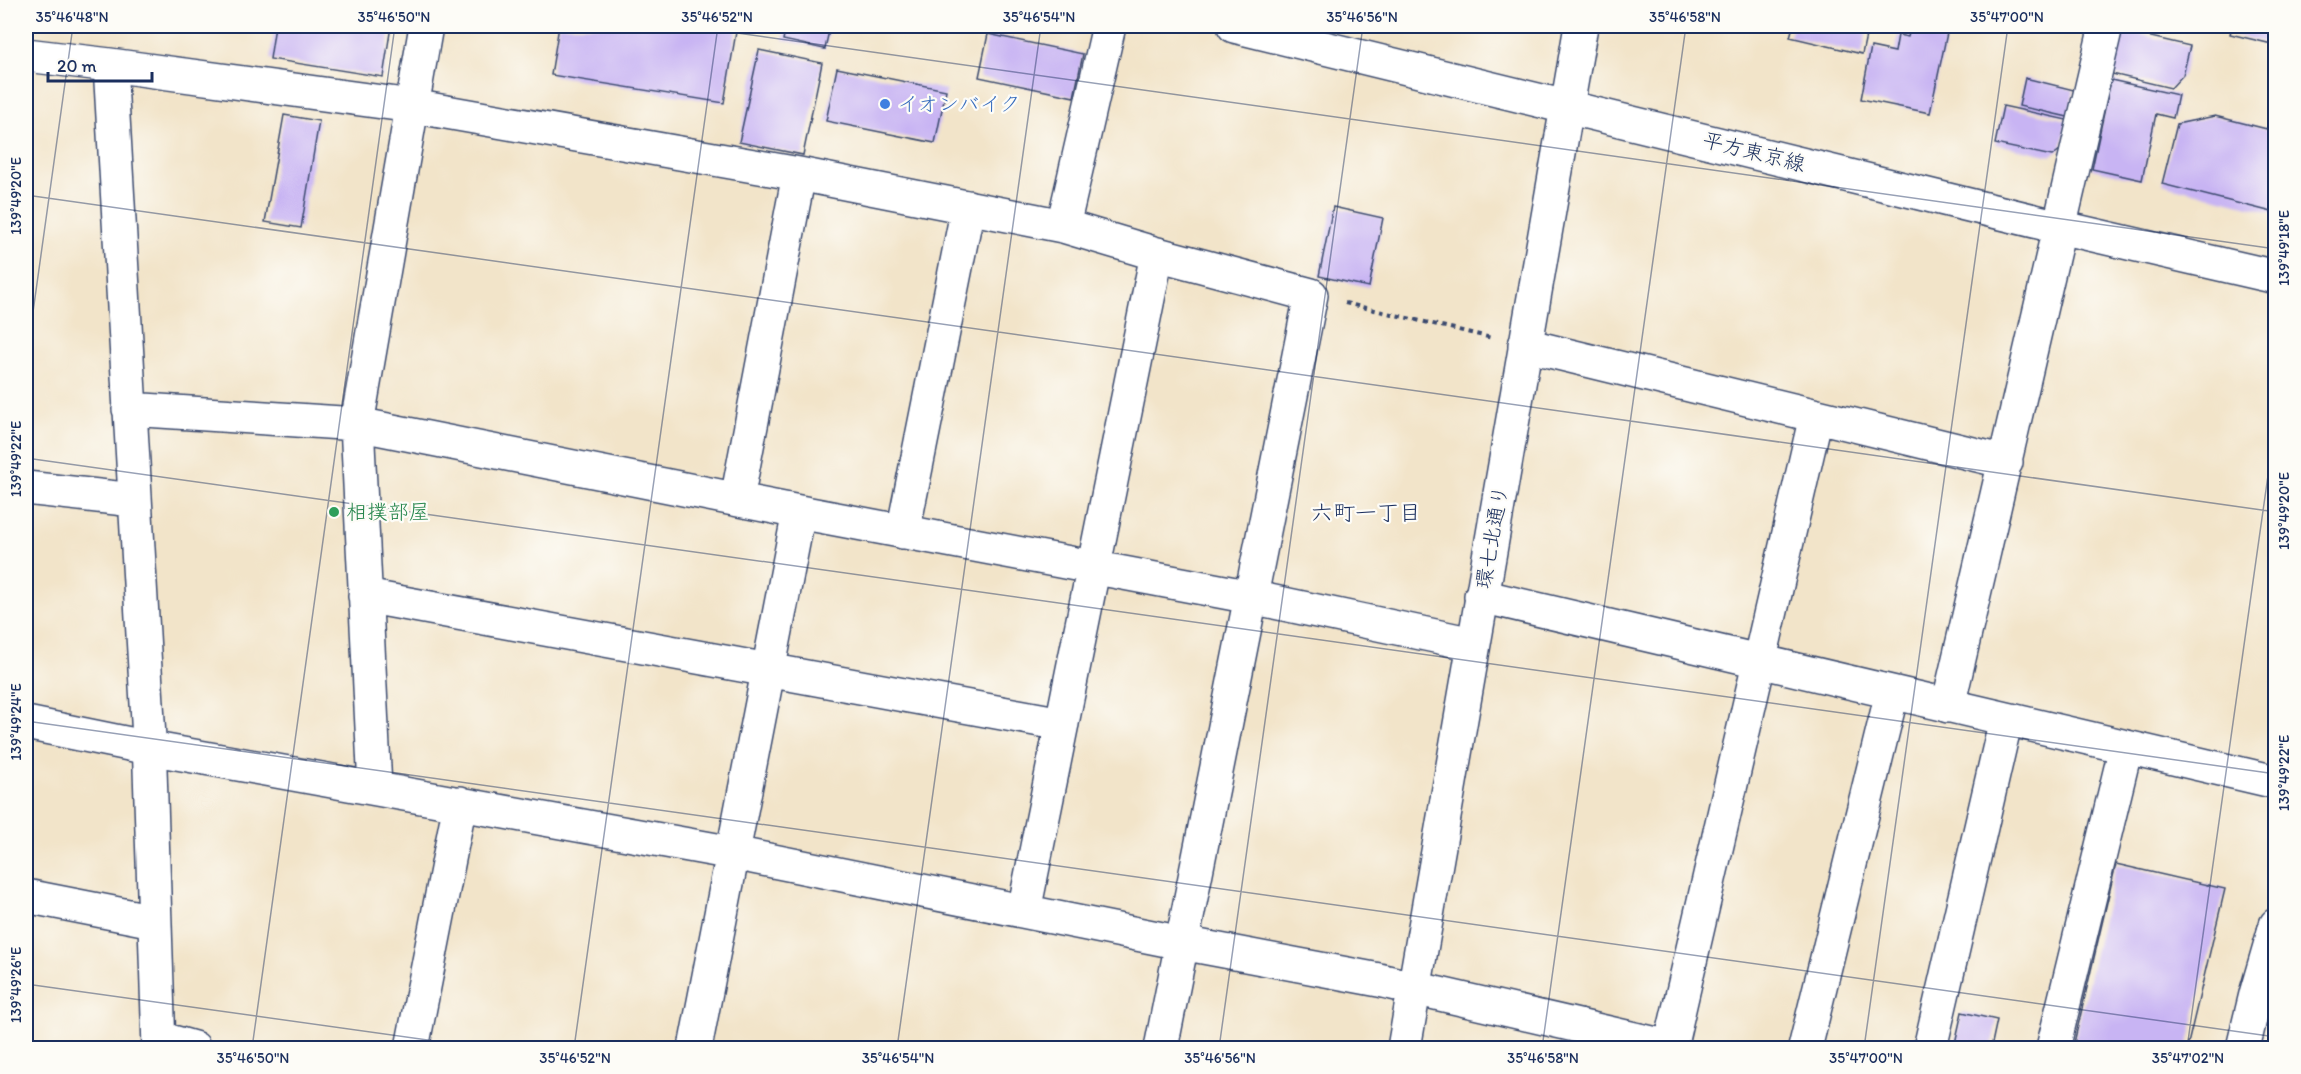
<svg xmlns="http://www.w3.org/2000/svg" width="2301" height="1074" viewBox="0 0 2301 1074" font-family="Itim,'Klee One',sans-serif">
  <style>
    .building { fill: #c8b4f3 }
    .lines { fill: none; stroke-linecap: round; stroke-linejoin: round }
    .street-casing { stroke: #3b4a6e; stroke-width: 36 }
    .secondary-casing { stroke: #3b4a6e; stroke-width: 36 }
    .path { stroke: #3b4a6e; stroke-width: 4; stroke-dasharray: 4.5 4.5; stroke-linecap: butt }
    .street { stroke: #fff; stroke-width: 33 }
    .secondary { stroke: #fff; stroke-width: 33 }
    .ticks { fill: none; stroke: #1b2f5e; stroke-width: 1.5; stroke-opacity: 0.45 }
    .shop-dot { fill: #3f7fe0; stroke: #fdfcf7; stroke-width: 2 }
    .leisure-dot { fill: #2e9e5b; stroke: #fdfcf7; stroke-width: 2 }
    .labels { text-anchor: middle; stroke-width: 4.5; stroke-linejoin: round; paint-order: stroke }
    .shop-label { font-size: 21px; fill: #366cbe; stroke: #fdfcf7; text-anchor: start }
    .street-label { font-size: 21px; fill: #1b2f5e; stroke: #fdfcf7 }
    .leisure-label { font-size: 21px; fill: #27864d; stroke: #fdfcf7; text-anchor: start }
    .neighbourhood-label { font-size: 22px; fill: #1b2f5e; stroke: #fdfcf7 }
    .neatline { fill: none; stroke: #1b2f5e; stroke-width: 2 }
    .ticks-label { font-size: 15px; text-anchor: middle; fill: #1b2f5e }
  </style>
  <rect width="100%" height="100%" fill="#fdfcf7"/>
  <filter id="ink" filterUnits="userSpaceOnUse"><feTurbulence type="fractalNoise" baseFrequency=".0167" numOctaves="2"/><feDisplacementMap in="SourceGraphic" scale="12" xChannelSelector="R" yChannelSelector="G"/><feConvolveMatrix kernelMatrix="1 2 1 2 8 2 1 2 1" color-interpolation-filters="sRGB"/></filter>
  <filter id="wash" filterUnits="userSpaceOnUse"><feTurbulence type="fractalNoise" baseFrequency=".008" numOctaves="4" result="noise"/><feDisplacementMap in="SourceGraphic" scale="24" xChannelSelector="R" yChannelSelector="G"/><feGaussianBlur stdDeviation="1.35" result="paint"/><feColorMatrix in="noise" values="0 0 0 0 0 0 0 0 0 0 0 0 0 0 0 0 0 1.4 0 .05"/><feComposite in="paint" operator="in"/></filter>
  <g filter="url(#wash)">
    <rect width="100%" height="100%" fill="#f2e4c9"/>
    <g id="blocks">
      <path class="building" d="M275 26H391L383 77 270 59Z
        M559 26H737L724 103 551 75Z
        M786 26H830L825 49 783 40Z
        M1793 26H1868L1862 54 1790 37Z
        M1911 26 1947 33 1930 113 1861 99 1871 47 1895 52 1898 35 1908 37Z
        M2232 26H2276L2272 44 2230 34Z
        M2121 30 2190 46 2183 75 2171 88 2112 74Z
        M988 34 1083 54 1074 97 979 77Z
        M759 50 822 63 803 155 739 142Z
        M837 68 946 90 935 143 826 121Z
        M2025 78 2074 90 2068 117 2019 106Z
        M2111 80 2178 95 2173 118 2156 114 2142 180 2092 169Z
        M2003 106 2067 120 2061 149 2052 156 1995 144Z
        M284 115 319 121 301 228 265 222Z
        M2275 115 2276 213 2162 184 2177 124 2215 116 2271 130Z
        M1333 207 1383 218 1369 287 1319 276Z
        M2116 864 2225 889 2187 1048H2098L2074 1043Z
        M1962 1012 1997 1020 1991 1048H1954Z"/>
    </g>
  </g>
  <g filter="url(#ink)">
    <use href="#blocks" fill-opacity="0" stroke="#3b4a6e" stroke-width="1.5"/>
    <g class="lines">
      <g class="street-casing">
        <path id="street" d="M26 55 110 65 412 106 799 174 1063 226 1157 254 1311 295 1161 1048
          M110 65 149 738 159 1048
          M1063 226 1109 26
          M1525 345 2006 462
          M129 409 357 424 799 512 1251 597 1473 644
          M26 488 134 500
          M737 499 799 174
          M903 532 968 207
          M365 596 1062 724
          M1481 596 2276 782
          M1948 706 2106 26
          M26 723 149 748 733 853 1182 943 1379 980 1674 1048
          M375 788 357 424 426 26
          M26 896 154 921
          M1024 911 1157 254
          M159 1038 194 1048
          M412 1048 460 803
          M695 1048 799 512
          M1670 1048 1816 416
          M1805 1048 1892 693
          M1930 1048 2006 719
          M2053 1048 2126 747
          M2243 1048 2256 994 2274 932"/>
      </g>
      <g class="secondary-casing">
        <path id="secondary" d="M1234 26 2059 227 2276 277
          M2274 932 2276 925
          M1404 1048 1581 26"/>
      </g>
      <path class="path" d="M1345 303 1492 338"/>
      <use href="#street" class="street"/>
      <use href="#secondary" class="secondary"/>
    </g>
  </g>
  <path class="ticks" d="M687 26 2276 249M26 195 2276 512M26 362 73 26M26 458 2276 774M26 721 2276 1037M26 984 485 1048M252 1048 395 26M574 1048 718 26M897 1048 1041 26M1219 1048 1363 26M1542 1048 1686 26M1864 1048 2008 26M2187 1048 2276 419"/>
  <circle class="shop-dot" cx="885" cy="104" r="6"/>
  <circle class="leisure-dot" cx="334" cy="512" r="6"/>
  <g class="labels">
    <g class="shop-label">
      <text x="897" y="111">イオンバイク</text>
    </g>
    <g class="street-label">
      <text transform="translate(1754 152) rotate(14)" y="7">平方東京線</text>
      <text transform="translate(1492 537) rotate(-80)" y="7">環七北通り</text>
    </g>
    <g class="leisure-label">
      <text x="346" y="519">相撲部屋</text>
    </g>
    <g class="neighbourhood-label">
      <text x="1366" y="520">六町一丁目</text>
    </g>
  </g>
  <rect width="2301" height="1074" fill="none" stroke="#fdfcf7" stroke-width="66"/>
  <path d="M48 72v9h104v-9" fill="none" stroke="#1b2f5e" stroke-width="3"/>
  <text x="57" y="72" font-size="18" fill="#1b2f5e" stroke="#fdfcf7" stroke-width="4.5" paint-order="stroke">20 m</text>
  <rect x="33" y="33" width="2235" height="1008" class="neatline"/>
  <g class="ticks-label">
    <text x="72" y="22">35°46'48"N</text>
    <text x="394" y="22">35°46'50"N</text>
    <text x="717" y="22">35°46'52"N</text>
    <text x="1039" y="22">35°46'54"N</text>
    <text x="1362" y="22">35°46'56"N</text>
    <text x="1685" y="22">35°46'58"N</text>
    <text x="2007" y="22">35°47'00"N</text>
    <text transform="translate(16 196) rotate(-90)" y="5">139°49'20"E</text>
    <text transform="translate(2284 248) rotate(-90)" y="5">139°49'18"E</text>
    <text transform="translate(16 459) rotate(-90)" y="5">139°49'22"E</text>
    <text transform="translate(2284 511) rotate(-90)" y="5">139°49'20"E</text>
    <text transform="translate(16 722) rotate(-90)" y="5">139°49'24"E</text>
    <text transform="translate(2284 773) rotate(-90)" y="5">139°49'22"E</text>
    <text transform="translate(16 985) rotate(-90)" y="5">139°49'26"E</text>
    <text x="253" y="1063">35°46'50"N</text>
    <text x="575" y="1063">35°46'52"N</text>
    <text x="898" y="1063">35°46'54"N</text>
    <text x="1220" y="1063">35°46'56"N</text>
    <text x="1543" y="1063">35°46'58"N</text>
    <text x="1866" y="1063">35°47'00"N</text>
    <text x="2188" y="1063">35°47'02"N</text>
  </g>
</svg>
